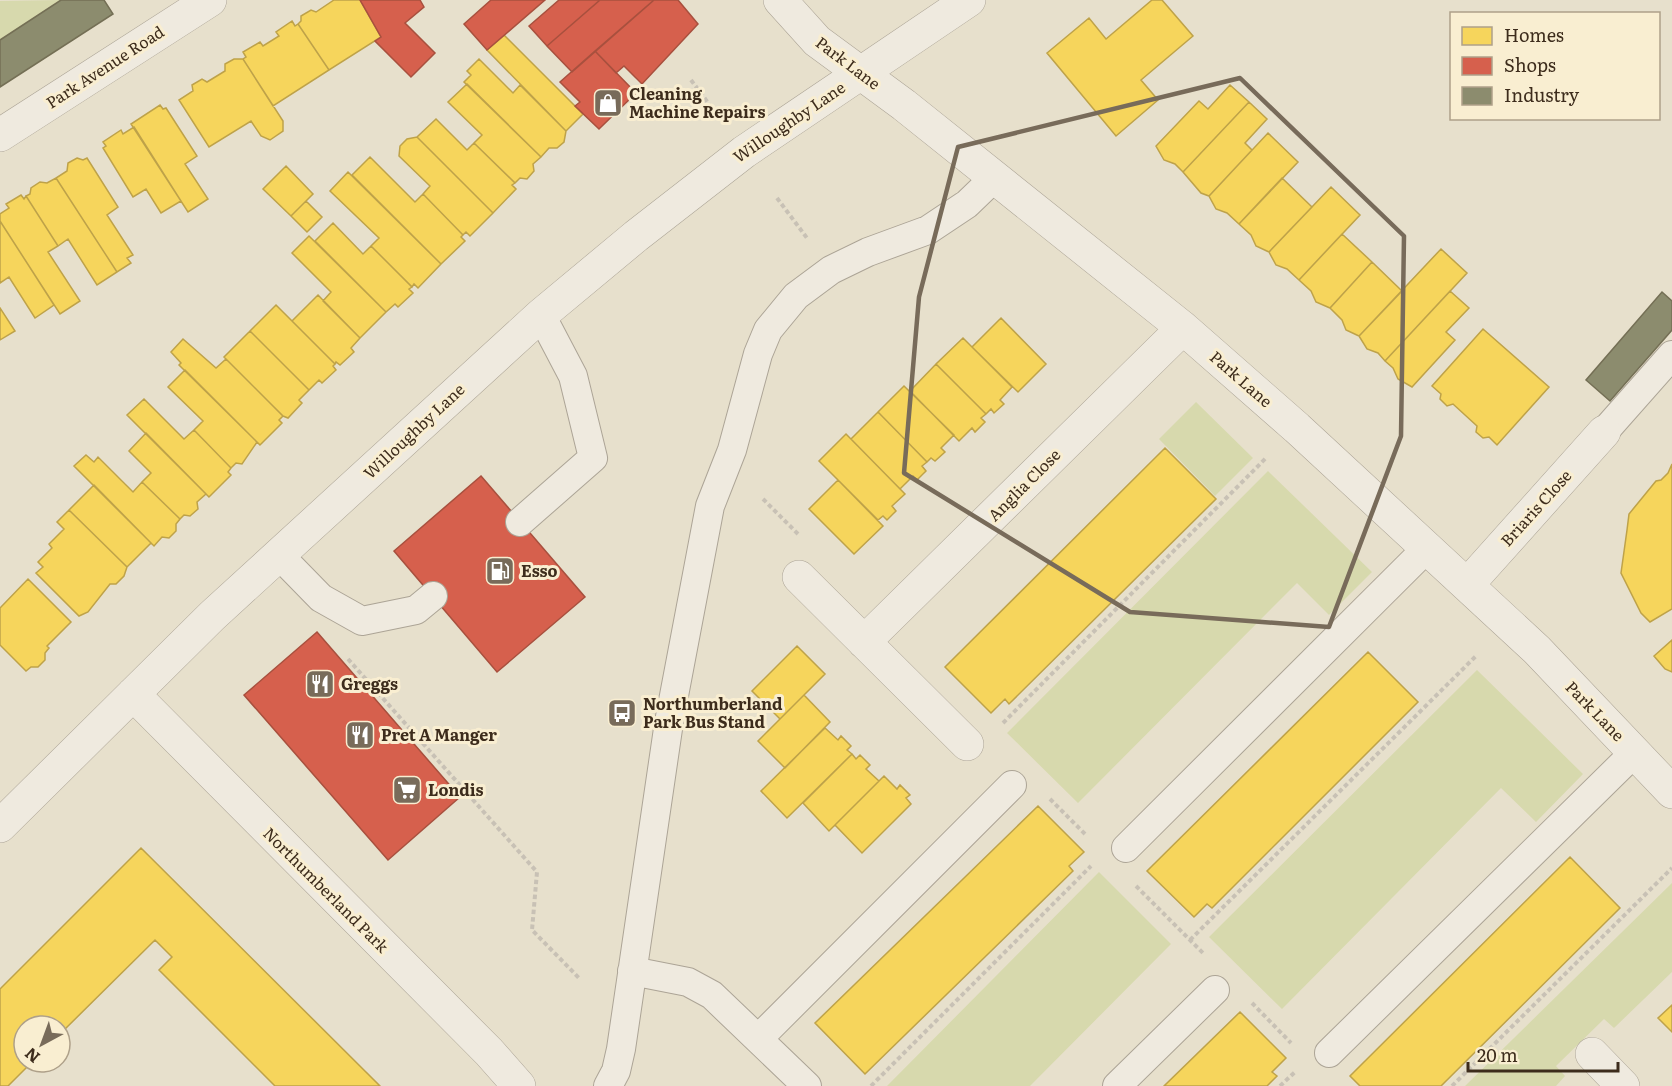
<svg xmlns="http://www.w3.org/2000/svg" width="1672" height="1086" viewBox="0 0 1672 1086" font-family="Literata,serif">
  <style>
    .green { fill: #d7d9ad }
    .homes { fill: #f6d55c; stroke: #bea249; stroke-width: 1.5 }
    .shops { fill: #d6604d; stroke: #a8503e; stroke-width: 1.5 }
    .industry { fill: #8c8c6e; stroke: #746f55; stroke-width: 1.5 }
    .lines { fill: none; stroke-linecap: round; stroke-linejoin: round }
    .service-casing { stroke: #aca496; stroke-width: 30 }
    .minor-casing { stroke: #aca496; stroke-width: 34 }
    .tertiary-casing { stroke: #aca496; stroke-width: 34 }
    .path { stroke: #c8c1b5; stroke-width: 4; stroke-dasharray: 4.5 3; stroke-linecap: butt }
    .service { stroke: #efeadf; stroke-width: 28 }
    .minor { stroke: #efeadf; stroke-width: 33 }
    .tertiary { stroke: #efeadf; stroke-width: 33 }
    .marked { fill: none; stroke: #786b5a; stroke-width: 4.5; stroke-linejoin: round }
    .labels { text-anchor: middle; stroke-width: 6; stroke-linejoin: round; paint-order: stroke }
    .street-label { font-size: 16px; fill: #3d2c1c; stroke: #f9eed1 }
    .poi-label { font-size: 16px; font-weight: bold; fill: #3d2c1c; stroke: #f9eed1; text-anchor: start }
  </style>
  <rect width="100%" height="100%" fill="#e7e0cc"/>
  <path class="green" d="M61 0 0 40V1Z
    M1196 402 1253 458 1215 496 1159 439Z
    M1268 471 1372 572 1329 615 1297 583 1078 803 1007 733Z
    M1477 670 1583 774 1536 822 1501 788 1282 1009 1209 937Z
    M1099 872 1171 944 1030 1086H887Z
    M1672 883V972L1614 1028 1604 1019 1556 1066 1565 1076 1556 1086H1465Z"/>
  <path class="homes" d="M360 0 381 37 329 70 298 24 301 21V16L311 10 316 12 334 0Z
    M1152 0H1162L1193 36 1141 80 1158 100 1116 136 1047 53 1089 18 1106 39Z
    M292 21 295 26 298 24 329 70 273 106 243 59 246 57 243 52 260 42 263 46 279 36 276 32Z
    M504 35 583 114 566 131 487 50Z
    M234 59H243L283 121V131L270 140 261 136 251 121 209 147 179 100 193 91 192 85 202 79 207 82 225 71V64Z
    M479 59 513 93 520 85 566 131 564 142 557 148H549L541 157 464 82 471 75 467 71Z
    M467 84 541 157 533 164 534 171 527 179 520 178 515 183 474 143 482 135 448 102Z
    M1230 85 1249 102 1183 172 1175 164 1164 160 1156 146 1199 101 1208 109Z
    M1249 102 1267 119 1245 143 1252 150 1209 196 1201 193 1183 172Z
    M160 105 163 109 166 108 197 156 185 164 208 199 188 212 131 124Z
    M436 119 467 150 474 143 515 183 512 185 516 189 493 213 417 137Z
    M134 127 181 201 161 213 146 189 133 197 103 148 106 146 103 142 121 130 123 134Z
    M1268 133 1298 162 1239 224 1227 213 1216 209 1209 196Z
    M417 137 493 213 470 236 466 232 463 235 423 194 430 186 399 156 400 146 407 139Z
    M370 157 415 202 423 194 463 235 461 237 465 241 441 264 352 175Z
    M77 158 83 160 87 158 118 207 107 215 133 255 127 258 131 263 117 272 56 178 67 171 68 163Z
    M286 166 313 194 291 216 263 189Z
    M348 172 441 264 418 288 414 284 412 287 371 246 379 238 330 191Z
    M56 178 117 272 97 285 68 239 58 246 26 196 30 194 31 188 40 182 47 183Z
    M1282 178 1312 207 1269 252 1256 246 1251 235 1239 224Z
    M1331 187 1360 215 1299 280 1287 269 1276 265 1269 252Z
    M21 195 24 199 26 196 58 246 48 252 80 301 60 314 0 221V214L9 208 6 204Z
    M306 201 322 217 307 232 291 216Z
    M0 221 54 305 35 318 9 277 0 283Z
    M333 223 363 254 371 246 412 287 409 289 413 293 398 307 395 304 386 312 315 241Z
    M1342 234 1372 262 1330 308 1316 302 1311 291 1299 280Z
    M309 236 386 312 360 338 323 301 331 292 292 253Z
    M1441 249 1467 273 1385 361 1378 353 1367 349 1359 336Z
    M1372 262 1402 291 1359 336 1346 330 1342 320 1330 308Z
    M1450 291 1469 308 1446 332 1455 340 1412 387 1398 379 1393 368 1385 361Z
    M318 295 360 338 351 348 354 352 340 365 336 362 335 364 292 321Z
    M276 305 335 364 333 366 336 370 322 383 319 380 309 390 250 331Z
    M0 308 15 331 0 340Z
    M1001 318 1046 364 1018 392 972 347Z
    M1483 329 1549 387 1497 445 1489 437 1483 438 1476 432 1477 426 1453 404 1447 406 1440 399 1441 394 1432 386Z
    M250 331 309 390 299 400 302 403 288 418 283 416 224 357Z
    M963 338 1012 387 1000 400 1004 404 994 413 991 409 986 414 936 364Z
    M183 339 216 368 226 359 283 416 279 420 282 423 260 445 179 365 181 363 171 352Z
    M936 364 986 414 981 418 985 422 975 432 972 428 959 441 910 391Z
    M185 370 257 442 242 464 236 463 231 468 194 430 203 421 168 387Z
    M904 386 954 435 941 448 945 452 935 461 931 458 927 462 878 412Z
    M144 399 184 439 194 430 231 468 228 472 231 475 209 497 127 415Z
    M878 412 927 462 922 466 926 471 917 480 913 476 900 489 851 439Z
    M146 433 206 494 197 502 198 509 190 516 184 515 180 519 142 482 151 473 129 451Z
    M846 434 905 494 892 506 896 511 887 520 883 516 878 520 819 461Z
    M1165 448 1216 499 1009 704 1005 699 991 713 945 667Z
    M86 455 94 462 98 457 133 492 142 482 180 519 176 524V531L169 538 162 537 154 546 74 466Z
    M1672 464V609L1650 622 1641 613 1621 573 1627 530 1629 514 1656 481 1661 480 1668 473Z
    M838 480 883 526 854 554 809 509Z
    M94 485 151 543 127 567 69 510Z
    M69 510 127 567 124 576 116 584H110L88 612 79 616 36 573 43 567 38 562 52 548 49 544 64 529 57 522Z
    M28 579 71 622 47 646 49 648 45 653V660L38 667H31L26 671 0 645V608Z
    M1672 640V672L1665 669 1654 656Z
    M797 646 825 674 780 719 752 691Z
    M1368 652 1418 702 1212 908 1207 904 1194 917 1147 871Z
    M804 695 830 722 785 768 758 741Z
    M825 728 838 740 841 736 851 746 847 750 852 754 787 818 761 791Z
    M852 754 856 759 860 755 870 765 866 769 879 781 829 831 803 803Z
    M884 776 897 789 900 785 910 795 906 798 911 804 862 853 835 825Z
    M1038 806 1084 852 1069 866 1073 871 865 1074 815 1023Z
    M141 848 380 1086H275L159 970 172 957 155 940 60 1034V1026H24V1062H32L8 1086H0V989Z
    M1570 857 1620 908 1441 1086H1360L1350 1076Z
    M1672 1005V1032L1658 1018Z
    M1240 1012 1286 1058 1272 1072 1277 1076 1267 1086H1164Z"/>
  <path class="shops" d="M360 0H420L424 7 405 23 435 53 411 77 375 41 381 37Z
    M491 0H545L487 50 464 24Z
    M559 0H600L547 46 529 26Z
    M600 0H654L572 72 547 46Z
    M654 0H678L698 24 642 84 624 66 616 73 595 51Z
    M595 51 636 93 599 129 575 106 580 102 560 82Z
    M481 476 585 597 497 672 394 551Z
    M317 632 460 797 388 860 244 695Z"/>
  <path class="industry" d="M61 0H104L113 14 0 87V40Z
    M1662 292 1672 301V330L1610 401 1586 380Z"/>
  <g class="lines">
    <g class="service-casing">
      <path id="service" d="M1604 432 1672 355
        M520 522 593 458 573 376 541 315
        M279 555 321 598 362 621 416 610 433 596
        M1126 848 1428 547
        M632 971 688 982 712 995 807 1086
        M759 1038 1012 785
        M1329 1053 1635 752
        M608 1086 616 1071 621 1049 669 722 710 506 732 450 758 354 768 330 796 296 831 270 868 252 928 230 967 204 995 177
        M1117 1086 1215 990"/>
    </g>
    <g class="minor-casing">
      <path id="minor" d="M780 0 817 41 904 105 1183 328 1297 428 1537 650 1672 792
        M0 135 210 0
        M799 577 967 744
        M1468 584 1604 432
        M864 642 1183 328
        M1592 1054 1623 1086"/>
    </g>
    <g class="tertiary-casing">
      <path id="tertiary" d="M133 694 489 1052 519 1086
        M0 826 212 616 541 315 636 236 744 152 969 0"/>
    </g>
    <path class="path" d="M691 80 712 108
      M777 198 807 238
      M763 499 798 534
      M348 659 537 872 532 930 579 978
      M1003 723 1266 458
      M1050 799 1087 836
      M1136 886 1203 953
      M1190 940 1476 656
      M1252 1003 1291 1043
      M871 1086 1091 866
      M1280 1086 1295 1072
      M1452 1086 1672 868"/>
    <use href="#service" class="service"/>
    <use href="#minor" class="minor"/>
    <use href="#tertiary" class="tertiary"/>
  </g>
  <path class="marked" d="M1240 78 1404 236 1401 436 1329 627 1130 612 904 473 919 297 958 147Z"/>
  <defs>
    <g id="shop-square" transform="scale(1.5)"><rect x="-9" y="-9" width="18" height="18" rx="4" fill="#786b5a" stroke="#f9eed1"/><path d="M-5-2.5h2.3a2.7 3.5 0 0 1 5.4 0H5L5.5 6h-11ZM-1.5-2.5h3a1.5 2.3 0 0 0-3 0Z" fill="#fff"/></g>
    <g id="fuel-square" transform="scale(1.5)"><rect x="-9" y="-9" width="18" height="18" rx="4" fill="#786b5a" stroke="#f9eed1"/><path d="M-5.5-6h7V0h2V4h1.3V-2.5L3-4.5l.8-.8L6-3V5H2.5V1h-1V6h-7ZM-4.2-4.7v3.2H.2V-4.7Z" fill="#fff"/></g>
    <g id="restaurant-square" transform="scale(1.5)"><rect x="-9" y="-9" width="18" height="18" rx="4" fill="#786b5a" stroke="#f9eed1"/><path d="M-5-6h1v4h1v-4h1v4h1v-4h1v5L-1.5 .5V6h-2V.5L-5-1ZM5-6V6H3V1.5H1.5Q1.5-4 5-6Z" fill="#fff"/></g>
    <g id="bus-square" transform="scale(1.5)"><rect x="-9" y="-9" width="18" height="18" rx="4" fill="#786b5a" stroke="#f9eed1"/><path d="M-5-6H5V4H4V6H2V4H-2V6H-4V4H-5ZM-3.5-4V0h7V-4ZM-3.5 1.2v1.5H-2V1.2ZM2 1.2v1.5H3.5V1.2Z" fill="#fff"/></g>
    <g id="supermarket-square" transform="scale(1.5)"><rect x="-9" y="-9" width="18" height="18" rx="4" fill="#786b5a" stroke="#f9eed1"/><path d="M-6-5.5h2.5l.6 2H6L4.5 2H-2.5L-4.4-4H-6ZM-1.5 3.2a1.3 1.3 0 1 0 .1 0ZM3 3.2a1.3 1.3 0 1 0 .1 0Z" fill="#fff"/></g>
  </defs>
  <g fill-rule="evenodd">
    <use href="#shop-square" x="608" y="103"/>
    <use href="#fuel-square" x="500" y="571"/>
    <use href="#restaurant-square" x="320" y="684"/>
    <use href="#bus-square" x="622" y="713"/>
    <use href="#restaurant-square" x="360" y="735"/>
    <use href="#supermarket-square" x="407" y="790"/>
  </g>
  <g class="labels">
    <g class="street-label">
      <text transform="translate(848 63) rotate(37)" y="6">Park Lane</text>
      <text transform="translate(105 67) rotate(-33)" y="6">Park Avenue Road</text>
      <text transform="translate(789 122) rotate(-34)" y="6">Willoughby Lane</text>
      <text transform="translate(1241 379) rotate(41)" y="6">Park Lane</text>
      <text transform="translate(414 431) rotate(-43)" y="6">Willoughby Lane</text>
      <text transform="translate(1024 485) rotate(-45)" y="6">Anglia Close</text>
      <text transform="translate(1536 508) rotate(-48)" y="6">Briaris Close</text>
      <text transform="translate(1595 711) rotate(46)" y="6">Park Lane</text>
      <text transform="translate(326 890) rotate(45)" y="6">Northumberland Park</text>
    </g>
    <g class="poi-label">
      <text x="629" y="100">Cleaning<tspan x="629" dy="18">Machine Repairs</tspan></text>
      <text x="521" y="577">Esso</text>
      <text x="341" y="690">Greggs</text>
      <text x="643" y="710">Northumberland<tspan x="643" dy="18">Park Bus Stand</tspan></text>
      <text x="381" y="741">Pret A Manger</text>
      <text x="428" y="796">Londis</text>
    </g>
  </g>
  <rect x="1450" y="12" width="210" height="108" fill="#f9eed1" stroke="#aea089" stroke-width="1.5"/>
  <rect x="1462" y="27" width="30" height="18" fill="#f6d55c" stroke="#aea089" stroke-width="1.5"/>
  <text x="1504" y="42" font-size="18" fill="#3d2c1c">Homes</text>
  <rect x="1462" y="57" width="30" height="18" fill="#d6604d" stroke="#aea089" stroke-width="1.5"/>
  <text x="1504" y="72" font-size="18" fill="#3d2c1c">Shops</text>
  <rect x="1462" y="87" width="30" height="18" fill="#8c8c6e" stroke="#aea089" stroke-width="1.5"/>
  <text x="1504" y="102" font-size="18" fill="#3d2c1c">Industry</text>
  <g transform="translate(42 1044) rotate(221)"><circle r="28" fill="#f9eed1" stroke="#aea089" stroke-width="1.5"/>
  <path d="M0-4.5L10 22L0 15L-10 22Z" fill="#786b5a"/>
  <text y="-9" font-size="16" font-weight="bold" text-anchor="middle" fill="#3d2c1c">N</text>
  </g>
  <path d="M1468 1062v9h150v-9" fill="none" stroke="#3d2c1c" stroke-width="3"/>
  <text x="1477" y="1062" font-size="18" fill="#3d2c1c" stroke="#f9eed1" stroke-width="4.5" paint-order="stroke">20 m</text>
</svg>
